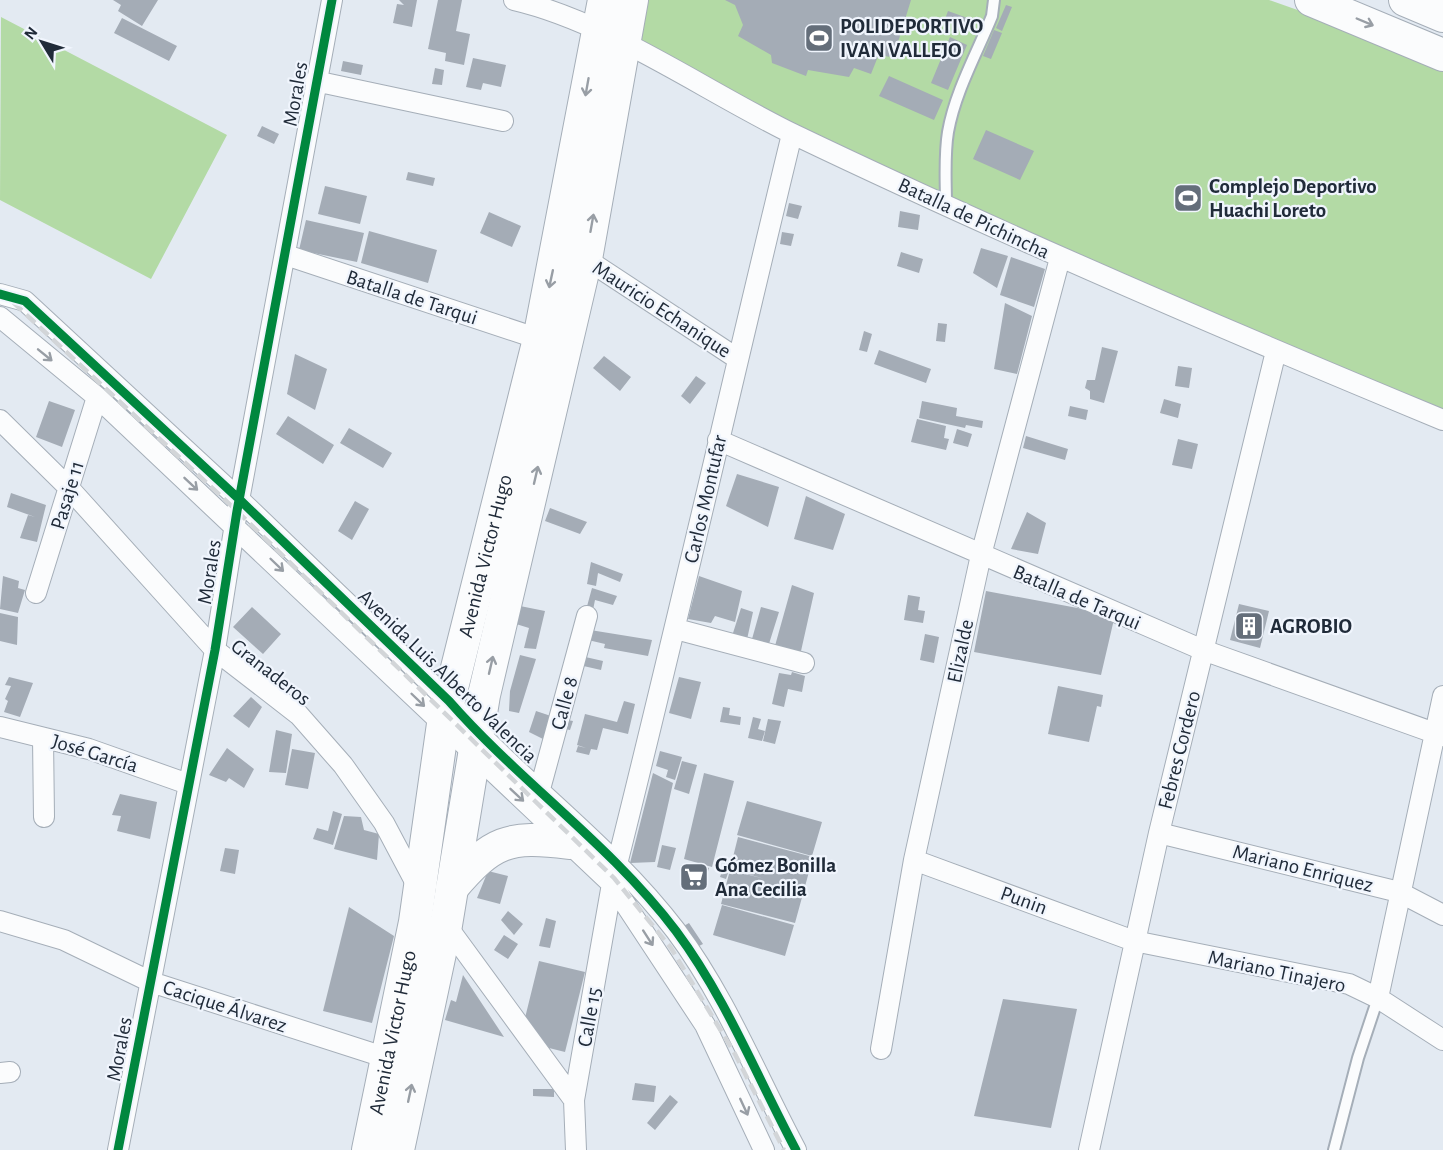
<svg xmlns="http://www.w3.org/2000/svg" width="1443" height="1150" viewBox="0 0 1443 1150" font-family="'Alegreya Sans',sans-serif">
  <style>
    .green { fill: #b3daa5 }
    .building { fill: #a4acb6 }
    .lines { fill: none; stroke-linecap: round; stroke-linejoin: round }
    .lane-casing { stroke: #a5aeb8; stroke-width: 14 }
    .street-casing { stroke: #a5aeb8; stroke-width: 22 }
    .primary-casing { stroke: #a5aeb8; stroke-width: 34 }
    .lane { stroke: #fbfcfd; stroke-width: 10 }
    .street { stroke: #fbfcfd; stroke-width: 20 }
    .primary { stroke: #fbfcfd; stroke-width: 32 }
    .rail { stroke: #d2d5d8; stroke-width: 4.5; stroke-dasharray: 12 6; stroke-linecap: butt }
    .cycleway-casing { stroke: #f0f5fd; stroke-width: 13 }
    .cycleway { stroke: #00873e; stroke-width: 9 }
    .oneway { stroke: #989ea5 }
    .labels { text-anchor: middle; stroke-width: 4.5; stroke-linejoin: round; paint-order: stroke }
    .poi-label { font-size: 21px; font-weight: bold; fill: #202b39; stroke: #f0f5fd; text-anchor: start }
    .street-label { font-size: 21px; fill: #202b39; stroke: #f0f5fd }
  </style>
  <rect width="100%" height="100%" fill="#e3eaf2"/>
  <path class="green" d="M632 0H1269L1340 25 1443 70V423L1276 351 622 44Z
    M1 17 227 135 151 279 0 200Z"/>
  <path class="building" d="M113 0H158L142 26 118 11 121 5Z
    M399 0H417L412 27 393 23 397 4 404 5Z
    M438 0H462L456 31 470 34 464 65 445 61 446 53 428 49Z
    M725 0H911L899 39 889 57 879 54 871 74 854 68 849 77 808 70 806 76 772 63 771 55 738 36 743 25 735 5Z
    M1006 5 1012 7 1002 31 996 28Z
    M948 11 976 21 973 28 945 19Z
    M122 18 177 46 169 61 114 33Z
    M994 30 1002 33 991 59 983 56Z
    M950 37 967 45 948 90 931 83Z
    M473 58 506 65 501 87 483 83 481 90 466 87Z
    M343 61 363 65 361 75 341 71Z
    M435 68 444 70 442 85 432 84Z
    M889 76 943 100 934 120 879 96Z
    M262 126 279 134 274 144 257 136Z
    M986 130 1034 151 1020 180 973 159Z
    M408 172 435 178 433 186 406 180Z
    M325 186 367 196 360 224 318 214Z
    M789 203 802 206 798 219 786 216Z
    M900 211 920 215 918 230 898 227Z
    M489 212 521 226 512 247 480 233Z
    M306 220 364 233 357 262 299 250Z
    M369 231 437 250 428 283 361 263Z
    M782 232 794 234 791 246 780 244Z
    M981 248 1008 256 997 288 973 273Z
    M901 252 923 259 919 273 897 266Z
    M1011 257 1045 269 1034 307 1000 295Z
    M1005 303 1032 316 1017 374 994 369Z
    M938 323 947 324 945 342 936 341Z
    M864 331 872 334 867 352 859 350Z
    M1102 347 1118 351 1104 403 1090 399V391L1085 388 1087 380H1095Z
    M879 350 931 369 926 383 874 364Z
    M295 354 327 369 315 410 287 394Z
    M604 356 631 377 620 391 593 368Z
    M1178 366 1192 368 1189 388 1175 386Z
    M696 376 706 383 690 404 681 396Z
    M1164 399 1181 404 1178 418 1160 413Z
    M49 401 75 410 62 447 36 437Z
    M922 401 957 408 956 416 983 421 982 428 966 425 965 428 919 418Z
    M1070 406 1088 410 1086 420 1068 416Z
    M288 416 334 445 323 464 276 434Z
    M917 419 946 426 944 438 949 439 946 450 911 442Z
    M349 428 392 453 383 468 340 443Z
    M957 429 972 434 968 447 953 443Z
    M1026 436 1068 449 1065 460 1023 448Z
    M1178 439 1198 444 1192 469 1172 465Z
    M737 474 779 487 768 527 726 506Z
    M11 493 46 505 37 542 20 538 28 515 35 517 7 507Z
    M806 496 845 514 833 550 794 539Z
    M355 501 369 509 352 540 338 531Z
    M550 508 587 522 580 534 545 521Z
    M1027 512 1046 523 1038 554 1011 549Z
    M591 562 623 574 620 582 598 573 596 586 587 584Z
    M3 576 19 581 18 588 25 590 18 613 0 609Z
    M699 576 742 591 735 622 715 616 711 623 688 619Z
    M792 585 814 593 799 660 773 653Z
    M592 588 617 596 613 605 595 600 593 610H586Z
    M986 591 1115 615 1101 675 974 652Z
    M908 595 920 597 918 610 925 611 923 623 904 620Z
    M1239 604 1269 611 1260 648 1230 640Z
    M520 606 545 611 536 649 524 648 529 628 516 624Z
    M252 607 281 634 263 654 233 627Z
    M761 607 779 612 768 647 752 639Z
    M741 608 753 612 746 644 718 631 733 633Z
    M0 613 18 617 17 645 0 641Z
    M584 629 652 640 648 656 604 648 605 644 588 640Z
    M925 634 939 637 934 663 920 660Z
    M520 655 536 659 519 713 509 711 510 691Z
    M581 656 603 661 601 670 579 665Z
    M792 672 805 676 802 692 788 689 784 707 772 704 779 673 791 675Z
    M9 677 33 683 20 717 4 712 8 701 5 699 11 686 5 685Z
    M679 677 701 682 691 719 669 713Z
    M1058 686 1103 695 1101 707 1097 706 1089 742 1048 734Z
    M251 697 262 707 249 728 233 716Z
    M624 701 635 704 628 734 603 728 597 750 591 749 589 755 576 752 578 746 586 748 577 745 585 714 617 722Z
    M723 707 730 708 729 715 741 717 740 725 720 722Z
    M536 711 551 716 545 740 529 732Z
    M753 717 761 719 758 729 765 731 762 741 748 738Z
    M562 719 573 721 570 730 561 728Z
    M768 719 781 721 775 744 763 741Z
    M276 730 292 734 286 773 269 772Z
    M227 748 254 769 244 788 229 778 226 782 209 775Z
    M292 749 315 753 308 789 285 785Z
    M660 751 682 757 675 780 666 777 668 770 656 766Z
    M682 761 697 765 689 794 674 789Z
    M653 773 673 783 655 862 630 863Z
    M704 773 734 781 712 867 684 859Z
    M120 794 157 802 150 839 117 831 121 816 112 815Z
    M747 801 822 822 812 856 737 835Z
    M333 811 342 814 333 845 313 839 317 828 328 831Z
    M344 816 361 817 364 830 379 834 377 860 334 849Z
    M738 837 813 857 795 923 721 904 730 870 765 879 730 869Z
    M662 845 676 848 670 870 657 867Z
    M225 848 239 850 235 874 220 871Z
    M725 862 731 864 726 879 720 877Z
    M702 866 709 868 706 879 699 878Z
    M488 871 508 876 500 904 477 898Z
    M722 905 794 925 785 956 713 935Z
    M349 907 394 936 372 1023 323 1011Z
    M508 911 523 924 514 935 501 920Z
    M546 918 556 921 550 948 539 946Z
    M689 923 703 944 695 948 682 927Z
    M504 935 518 944 508 959 494 950Z
    M539 961 585 972 565 1052 549 1048 525 1018Z
    M463 975 504 1037 445 1020 451 1000 456 1002Z
    M1003 999 1077 1009 1051 1128 974 1116Z
    M635 1083 656 1086 654 1102 632 1100Z
    M533 1089H554V1097L533 1096Z
    M670 1095 678 1102 655 1130 647 1123Z"/>
  <g class="lines">
    <g class="lane-casing">
      <path id="lane" d="M946 206C946 181 944 156 948 132 955 92 977 53 992 16L994 0
        M1334 1150 1358 1058 1378 998"/>
    </g>
    <g class="street-casing">
      <path id="street" d="M514 0C609 22 706 92 795 135 1008 237 1225 330 1443 420
        M315 81 503 121
        M286 255 539 339
        M586 259 738 359
        M0 294 25 301 240 500 449 701C520 782 610 844 676 931 726 998 757 1077 796 1150
        M0 317 97 397 612 884 705 1025 764 1150
        M0 420 69 488 215 650 299 715 343 765 384 823 419 889
        M718 440 1203 650 1443 736
        M36 593 97 397
        M676 629 804 663
        M0 727 89 749 188 784
        M43 738 44 817
        M540 789 587 616
        M1159 833 1399 892 1443 915
        M914 860 1134 941 1349 984 1378 998 1443 1040
        M617 864C678 621 733 377 792 134
        M0 921 64 940 151 982 387 1058
        M446 925 574 1100
        M1378 998 1443 696
        M881 1049 914 860 981 555 1060 258
        M0 1073 10 1072
        M118 1150 215 650 237 511 332 0
        M576 1150 574 1100 612 884
        M1089 1150 1159 833 1276 351"/>
    </g>
    <g class="primary-casing">
      <g id="primary">
        <path d="M1311 0 1443 55"/>
        <path d="M1405 0 1443 16"/>
        <path d="M452 888C492 841 508 835 569 843"/>
        <path id="s1" d="M368 1150 415 922 443 724 539 339 604 0"/>
        <path d="M398 1150 446 925 484 695 586 259 632 0"/>
      </g>
    </g>
    <use href="#lane" class="lane"/>
    <use href="#street" class="street"/>
    <use href="#primary" class="primary"/>
    <path class="rail" d="M0 290 237 511 614 878 671 948 735 1054 784 1150"/>
    <g class="cycleway-casing">
      <path id="cycleway" d="M0 294 25 301 240 500 449 701C520 782 610 844 676 931 726 998 757 1077 796 1150
        M118 1150 215 650 237 511 332 0"/>
    </g>
    <use href="#cycleway" class="cycleway"/>
  </g>
  <defs><path id="oneway-shaft" d="M-6 0H5M1.5-3L5.5 0L1.5 3" fill="none" stroke-width="1.6" stroke-linecap="round" stroke-linejoin="round" transform="scale(1.5)"/></defs>
  <g class="oneway">
    <use href="#oneway-shaft" transform="translate(1365 22) rotate(23)"/>
    <use href="#oneway-shaft" transform="translate(587 87) rotate(100)"/>
    <use href="#oneway-shaft" transform="translate(592 223) rotate(-80)"/>
    <use href="#oneway-shaft" transform="translate(551 279) rotate(102)"/>
    <use href="#oneway-shaft" transform="translate(45 355) rotate(39)"/>
    <use href="#oneway-shaft" transform="translate(536 475) rotate(-77)"/>
    <use href="#oneway-shaft" transform="translate(191 484) rotate(43)"/>
    <use href="#oneway-shaft" transform="translate(277 565) rotate(44)"/>
    <use href="#oneway-shaft" transform="translate(491 665) rotate(-77)"/>
    <use href="#oneway-shaft" transform="translate(418 700) rotate(44)"/>
    <use href="#oneway-shaft" transform="translate(517 795) rotate(43)"/>
    <use href="#oneway-shaft" transform="translate(648 938) rotate(57)"/>
    <use href="#oneway-shaft" transform="translate(410 1093) rotate(-78)"/>
    <use href="#oneway-shaft" transform="translate(744 1107) rotate(65)"/>
  </g>
  <defs>
    <g id="stadium-square" transform="scale(1.5)"><rect x="-9" y="-9" width="18" height="18" rx="4" fill="#646e7a" stroke="#f0f5fd"/><path d="M0-5a6.5 5 0 1 0 0 10a6.5 5 0 1 0 0-10ZM-3.5-1.8h7v3.6h-7Z" fill="#fff"/></g>
    <g id="building-square" transform="scale(1.5)"><rect x="-9" y="-9" width="18" height="18" rx="4" fill="#646e7a" stroke="#f0f5fd"/><path d="M-4-6H4V6H1V3H-1V6H-4ZM-2.5-4.3h1.7v1.8h-1.7ZM.8-4.3h1.7v1.8H.8ZM-2.5-1h1.7V.8h-1.7ZM.8-1h1.7V.8H.8Z" fill="#fff"/></g>
    <g id="supermarket-square" transform="scale(1.5)"><rect x="-9" y="-9" width="18" height="18" rx="4" fill="#646e7a" stroke="#f0f5fd"/><path d="M-6-5.5h2.5l.6 2H6L4.5 2H-2.5L-4.4-4H-6ZM-1.5 3.2a1.3 1.3 0 1 0 .1 0ZM3 3.2a1.3 1.3 0 1 0 .1 0Z" fill="#fff"/></g>
  </defs>
  <g fill-rule="evenodd">
    <use href="#stadium-square" x="819" y="38"/>
    <use href="#stadium-square" x="1188" y="198"/>
    <use href="#building-square" x="1249" y="626"/>
    <use href="#supermarket-square" x="694" y="877"/>
  </g>
  <g class="labels">
    <g class="poi-label">
      <text x="840" y="33">POLIDEPORTIVO<tspan x="840" dy="24">IVAN VALLEJO</tspan></text>
      <text x="1209" y="193">Complejo Deportivo<tspan x="1209" dy="24">Huachi Loreto</tspan></text>
      <text x="1270" y="633">AGROBIO</text>
      <text x="715" y="872">Gómez Bonilla<tspan x="715" dy="24">Ana Cecilia</tspan></text>
    </g>
    <g class="street-label">
      <text transform="translate(295 94) rotate(-80)" y="7">Morales</text>
      <text transform="translate(974 218) rotate(25)" y="7">Batalla de Pichincha</text>
      <text transform="translate(412 297) rotate(18)" y="7">Batalla de Tarqui</text>
      <text transform="translate(662 309) rotate(33)" y="7">Mauricio Echanique</text>
      <text transform="translate(67 495) rotate(-73)" y="7">Pasaje 11</text>
      <text transform="translate(705 499) rotate(-77)" y="7">Carlos Montufar</text>
      <text dy="7" stroke="none"><textPath href="#s1" startOffset="606">Avenida Victor Hugo</textPath></text>
      <text transform="translate(209 572) rotate(-81)" y="7">Morales</text>
      <text transform="translate(1077 597) rotate(23)" y="7">Batalla de Tarqui</text>
      <text transform="translate(960 651) rotate(-78)" y="7">Elizalde</text>
      <text transform="translate(271 672) rotate(38)" y="7">Granaderos</text>
      <text transform="translate(448 676) rotate(44)" y="7">Avenida Luis Alberto Valencia</text>
      <text transform="translate(564 703) rotate(-75)" y="7">Calle 8</text>
      <text transform="translate(1179 750) rotate(-76)" y="7">Febres Cordero</text>
      <text transform="translate(95 753) rotate(17)" y="7">José García</text>
      <text transform="translate(1303 868) rotate(14)" y="7">Mariano Enriquez</text>
      <text transform="translate(1024 900) rotate(20)" y="7">Punin</text>
      <text transform="translate(1277 971) rotate(12)" y="7">Mariano Tinajero</text>
      <text transform="translate(225 1006) rotate(18)" y="7">Cacique Álvarez</text>
      <text transform="translate(589 1017) rotate(-80)" y="7">Calle 15</text>
      <text dy="7" stroke="none"><textPath href="#s1" startOffset="120">Avenida Victor Hugo</textPath></text>
      <text transform="translate(119 1049) rotate(-79)" y="7">Morales</text>
    </g>
  </g>
  <g transform="translate(42 42) rotate(308)" stroke="#f0f5fd" stroke-width="4.5" paint-order="stroke">
  <path d="M0-4.5L10 22L0 15L-10 22Z" fill="#202b39"/>
  <text y="-9" font-size="16" font-weight="bold" text-anchor="middle" fill="#202b39">N</text>
  </g>
</svg>
